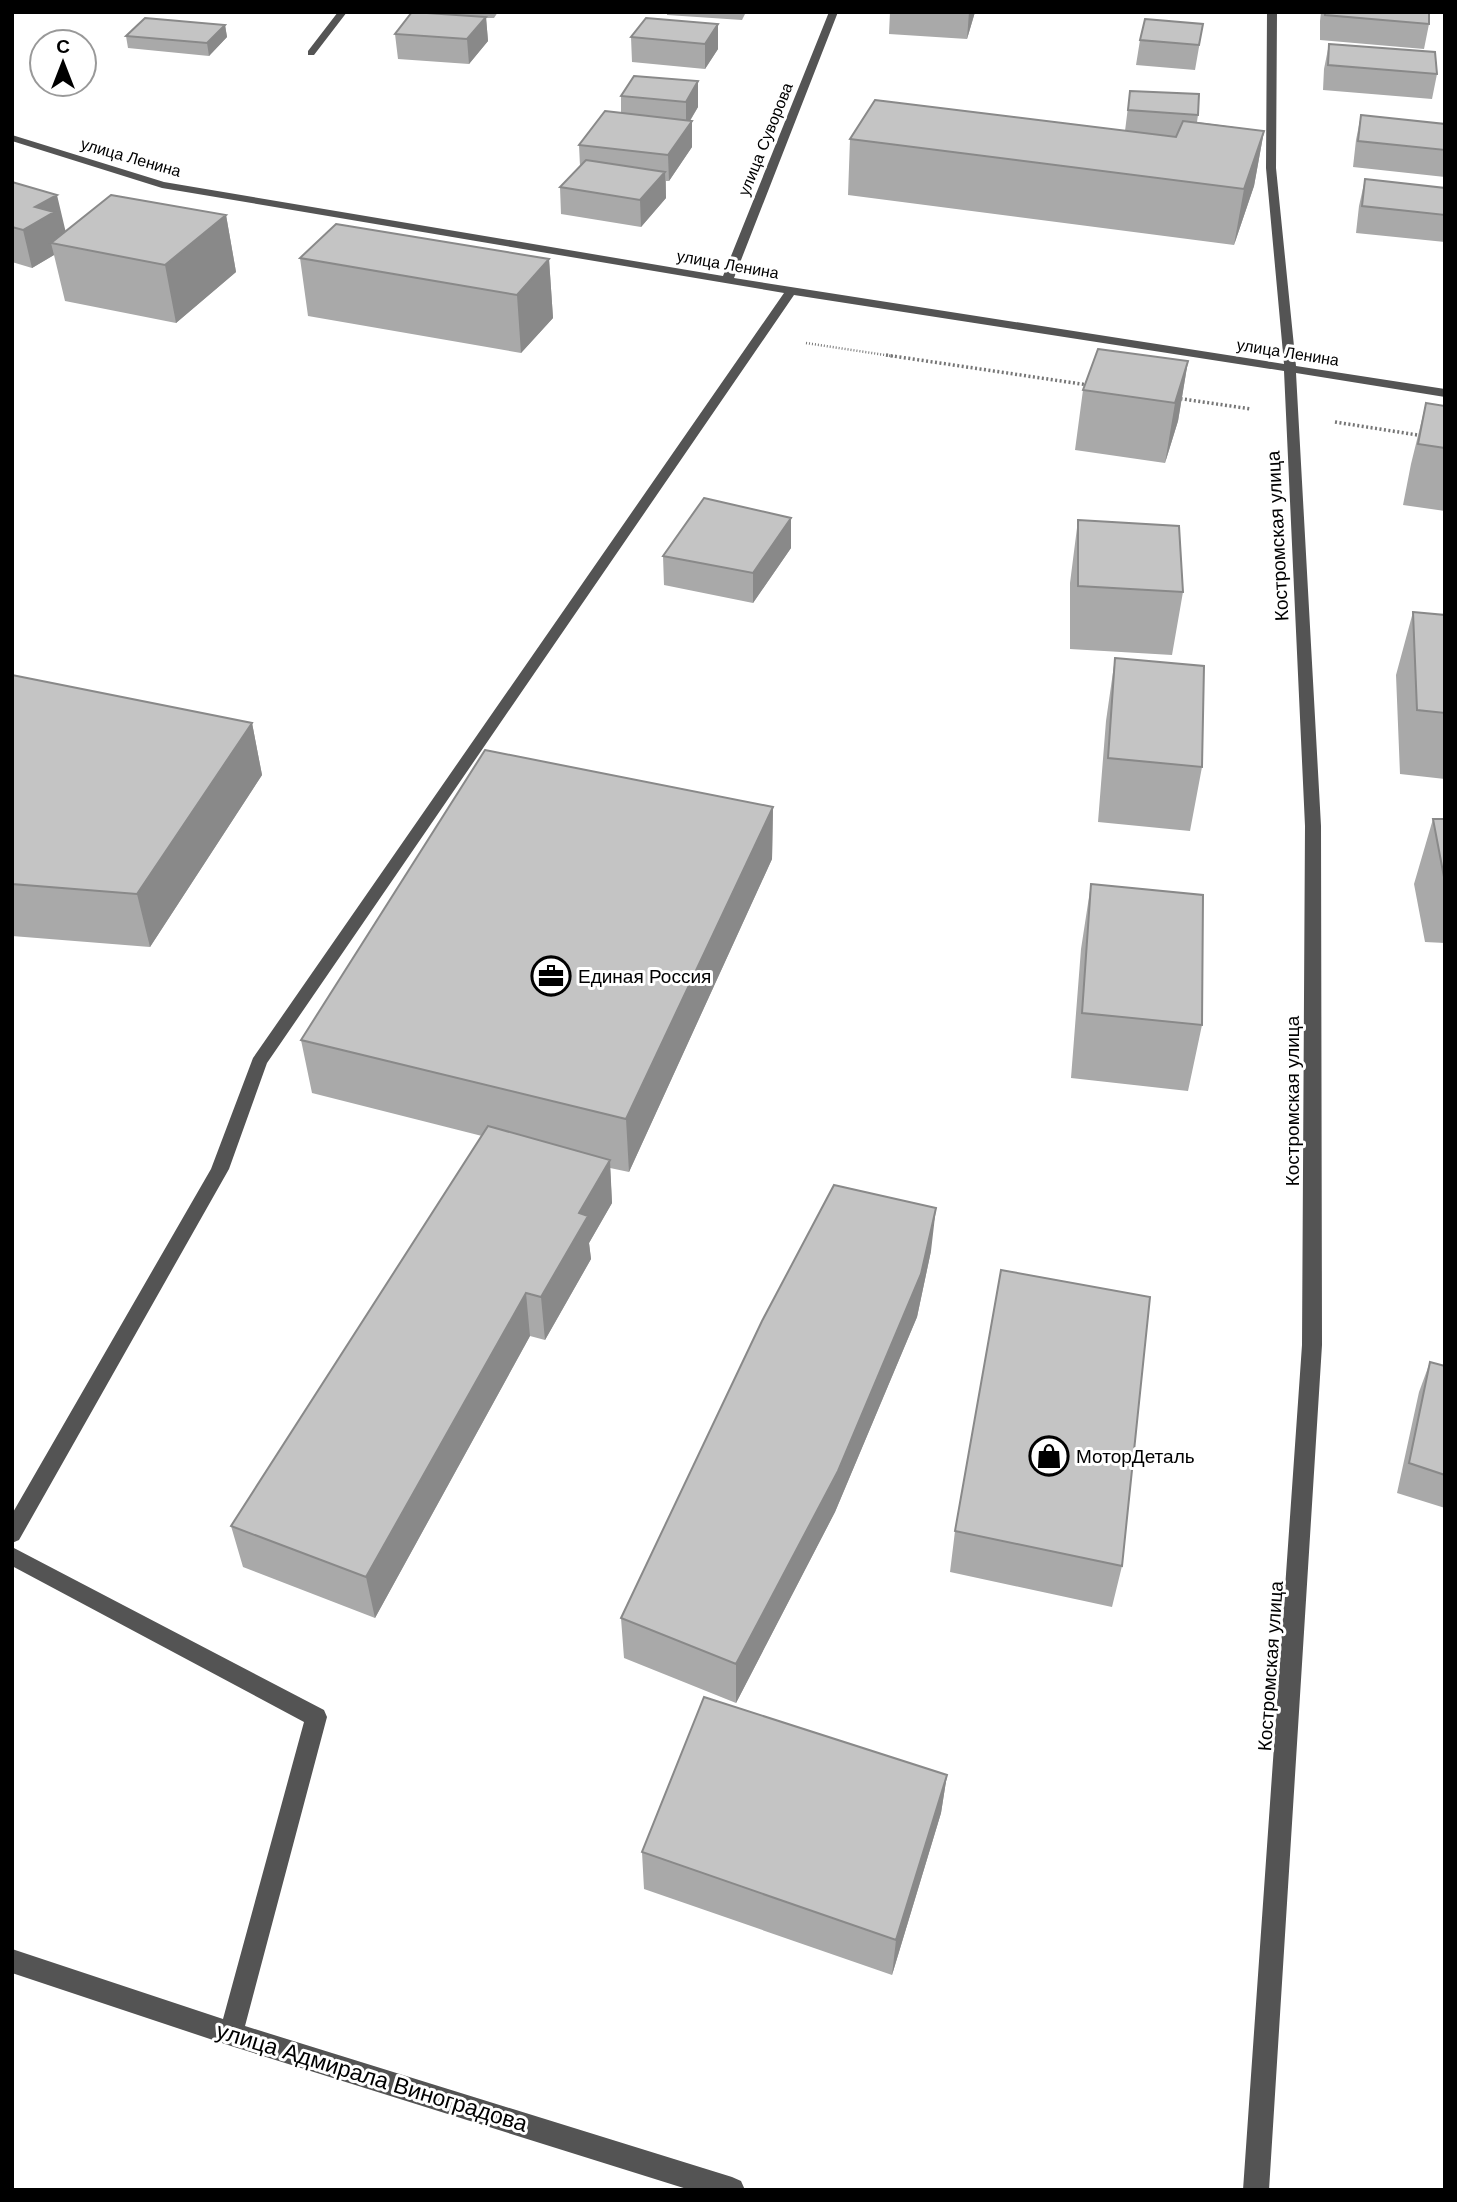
<svg xmlns="http://www.w3.org/2000/svg" width="1457" height="2202" viewBox="0 0 1457 2202" font-family="Arial,sans-serif">
  <style>
    .lines { fill: none; stroke-linecap: round; stroke-linejoin: round }
    .path-far1 { stroke: #767676; stroke-width: 2.5; stroke-dasharray: 1 2; stroke-linecap: butt }
    .path { stroke: #767676; stroke-width: 3.5; stroke-dasharray: 2 2.5; stroke-linecap: butt }
    .minor { fill: #545454; fill-rule: evenodd }
    .wall { fill: #a9a9a9 }
    .shaded-wall { fill: #898989 }
    .building { fill: #c4c4c4; stroke: #898989; stroke-width: 2 }
    .labels { text-anchor: middle; stroke-width: 6; stroke-linejoin: round; paint-order: stroke }
    .far-street-label { font-size: 16px; fill: #000; stroke: #fff }
    .street-label { font-size: 19px; fill: #000; stroke: #fff }
    .poi-label { font-size: 19px; fill: #000; stroke: #fff; text-anchor: start }
    .near-street-label { font-size: 23px; fill: #000; stroke: #fff }
  </style>
  <rect width="100%" height="100%" fill="#fff"/>
  <g class="lines">
    <path class="path-far1" d="M806 343 898 357"/>
    <path class="path" d="M886 355 1088 385
      M1176 398 1251 409
      M1335 422 1424 436"/>
    <path class="minor" d="M338 12H347L314 55H308V51Z
      M829 12H838L734 278 1284 364 1266 168 1267 12H1277L1276 168 1296 366 1445 389V397L1296 373 1321 826 1322 1345 1269 2190H1243L1302 1345 1305 826 1284 371 794 295 267 1063 229 1169 19 1540 12 1543V1514L211 1169 253 1058 784 293 162 188 12 141V135L164 182 723 276Z
      M12 1547 324 1710 327 1717 245 2026 732 2177 741 2181 745 2190H690L231 2046 12 1973V1949L223 2019 304 1722 12 1566Z"/>
  </g>
  <path class="wall" d="M426 12H498L494 18H486L488 41 469 64 398 59 395 34 426 13Z
    M667 12H746L742 20 667 15Z
    M890 12H975L967 39 889 34Z
    M1321 12H1429V24L1424 49 1320 40V21Z
    M718 24V49L705 69 632 62 631 37Z
    M1203 24 1195 70 1136 65 1140 40Z
    M225 25 227 37 209 56 128 48 126 36Z
    M1329 44 1437 74 1432 99 1323 90 1324 69Z
    M634 76 698 107 690 121 692 147 669 181H666V198L641 227 561 214 560 187 580 166 579 145 621 113V96Z
    M1130 91 1198 115 1197 122 1264 131 1254 186 1234 245 848 195 850 139 1125 131Z
    M1361 115 1445 124V177L1353 167 1356 140Z
    M1365 179 1445 188V242L1356 233 1359 206Z
    M12 182 65 232 226 215 236 272 176 323 65 301 54 255 32 268 12 262Z
    M300 258 549 259 553 318 521 353 308 316Z
    M1188 361 1178 421 1165 463 1075 450 1083 390Z
    M1426 403 1445 406V511L1403 505 1411 464Z
    M1078 520 1183 592 1172 655 1070 649V583Z
    M791 548 753 603 664 585 663 556Z
    M1413 612 1445 615V779L1400 774 1396 675Z
    M1115 658 1202 767 1190 831 1098 822 1106 721Z
    M12 675 252 723 262 775 150 947 12 936Z
    M773 807 772 859 629 1172 610 1168 612 1203 589 1243 591 1259 545 1340 530 1336 375 1618 243 1567 231 1526 482 1136 312 1093 301 1040Z
    M1433 819H1445V943L1425 942 1414 884Z
    M1091 884 1202 1025 1188 1091 1071 1078 1081 949Z
    M931 1251 917 1317 835 1512 736 1703 624 1658 621 1618Z
    M1430 1362 1445 1366V1508L1397 1493 1419 1392Z
    M955 1531 1122 1566 1112 1607 950 1572Z
    M947 1775 941 1813 892 1975 644 1889 642 1852Z"/>
  <path class="shaded-wall" d="M969 12H975L967 39Z
    M486 17 488 41 469 64 467 39Z
    M718 24V49L705 69V44Z
    M225 25 227 37 209 56 207 43Z
    M698 81V107L686 127V102Z
    M692 121V147L669 181 668 155Z
    M1264 131 1254 186 1234 245 1244 189Z
    M665 172 666 198 641 227 640 200Z
    M57 195 66 233 51 243 54 255 32 268 23 230 35 207Z
    M226 215 236 272 176 323 165 265Z
    M549 259 553 318 521 353 517 295Z
    M1188 361 1178 421 1165 463 1175 403Z
    M791 518V548L753 603V573Z
    M252 723 262 775 150 947 137 894Z
    M773 807 772 859 629 1172 626 1119Z
    M610 1160 612 1203 589 1243 591 1259 545 1340 541 1297 579 1213Z
    M936 1208 931 1251 917 1317 835 1512 736 1703V1664Z
    M526 1293 530 1336 375 1618 366 1577Z
    M947 1775 941 1813 892 1975 896 1940Z"/>
  <path class="building" d="M412 12 486 17 467 39 395 34Z
    M1325 12H1429V24L1325 15Z
    M145 18 225 25 207 43 126 36Z
    M646 18 718 24 705 44 631 37Z
    M1145 19 1203 24 1199 45 1140 40Z
    M1329 44 1435 52 1437 74 1328 65Z
    M634 76 698 81 686 102 621 96Z
    M1130 91 1199 94 1198 115 1128 110Z
    M875 100 1176 137 1183 121 1264 131 1244 189 850 139Z
    M605 111 692 121 668 155 579 145Z
    M1361 115 1445 124V150L1358 141Z
    M586 160 665 172 640 200 560 187Z
    M1365 179 1445 188V215L1362 206Z
    M12 182 57 195 35 207 54 212 23 230 12 227Z
    M111 195 226 215 165 265 51 243Z
    M336 224 549 259 517 295 300 258Z
    M1098 349 1188 361 1175 403 1083 390Z
    M1426 403 1445 406V448L1418 444Z
    M704 498 791 518 753 573 663 556Z
    M1078 520 1179 526 1183 592 1078 586Z
    M1413 612 1445 615V713L1417 710Z
    M1115 658 1204 666 1202 767 1108 758Z
    M12 675 252 723 137 894 12 884Z
    M485 750 773 807 626 1119 301 1040Z
    M1433 819H1445V877H1444Z
    M1091 884 1203 895 1202 1025 1082 1013Z
    M488 1126 610 1160 579 1213 588 1216 541 1297 526 1293 366 1577 231 1526Z
    M834 1185 936 1208 921 1274 838 1471 736 1664 621 1618 762 1321Z
    M1001 1270 1150 1297 1122 1566 955 1531Z
    M1430 1362 1445 1366V1475L1409 1463Z
    M704 1697 947 1775 896 1940 642 1852Z"/>
  <defs>
    <g id="office-ring" transform="scale(2.0125)"><circle r="9.5" fill="#fff" stroke="#000" stroke-width="1.5"/><path d="M-6-3h4V-5.5h4V-3h4V5H-6ZM-1-4.5V-3h2v-1.5ZM-6 0V1H6V0Z" fill="#000"/></g>
    <g id="shop-ring" transform="scale(2.0125)"><circle r="9.5" fill="#fff" stroke="#000" stroke-width="1.5"/><path d="M-5-2.5h2.3a2.7 3.5 0 0 1 5.4 0H5L5.5 6h-11ZM-1.5-2.5h3a1.5 2.3 0 0 0-3 0Z" fill="#000"/></g>
  </defs>
  <g fill-rule="evenodd">
    <use href="#office-ring" x="551" y="976"/>
    <use href="#shop-ring" x="1049" y="1456"/>
  </g>
  <g class="labels">
    <g class="far-street-label">
      <text transform="translate(765 139) rotate(-68)" y="6">улица Суворова</text>
      <text transform="translate(131 157) rotate(16)" y="6">улица Ленина</text>
      <text transform="translate(728 264) rotate(10)" y="6">улица Ленина</text>
      <text transform="translate(1288 352) rotate(9)" y="6">улица Ленина</text>
    </g>
    <g class="street-label">
      <text transform="translate(1277 536) rotate(-93)" y="7">Костромская улица</text>
      <text transform="translate(1292 1101) rotate(-90)" y="7">Костромская улица</text>
      <text transform="translate(1270 1666) rotate(-86)" y="7">Костромская улица</text>
    </g>
    <g class="poi-label">
      <text x="578" y="983">Единая Россия</text>
      <text x="1076" y="1463">МоторДеталь</text>
    </g>
    <g class="near-street-label">
      <text transform="translate(372 2077) rotate(17)" y="8">улица Адмирала Виноградова</text>
    </g>
  </g>
  <rect width="1457" height="2202" fill="none" stroke="#000000" stroke-width="28"/>
  <g transform="translate(63 63)"><circle r="33" fill="#ffffff" stroke="#999999" stroke-width="2"/>
  <path d="M0-5L12 26L0 18L-12 26Z" fill="#000000"/>
  <text y="-10" font-size="19" font-weight="bold" text-anchor="middle" fill="#000000">С</text>
  </g>
</svg>
